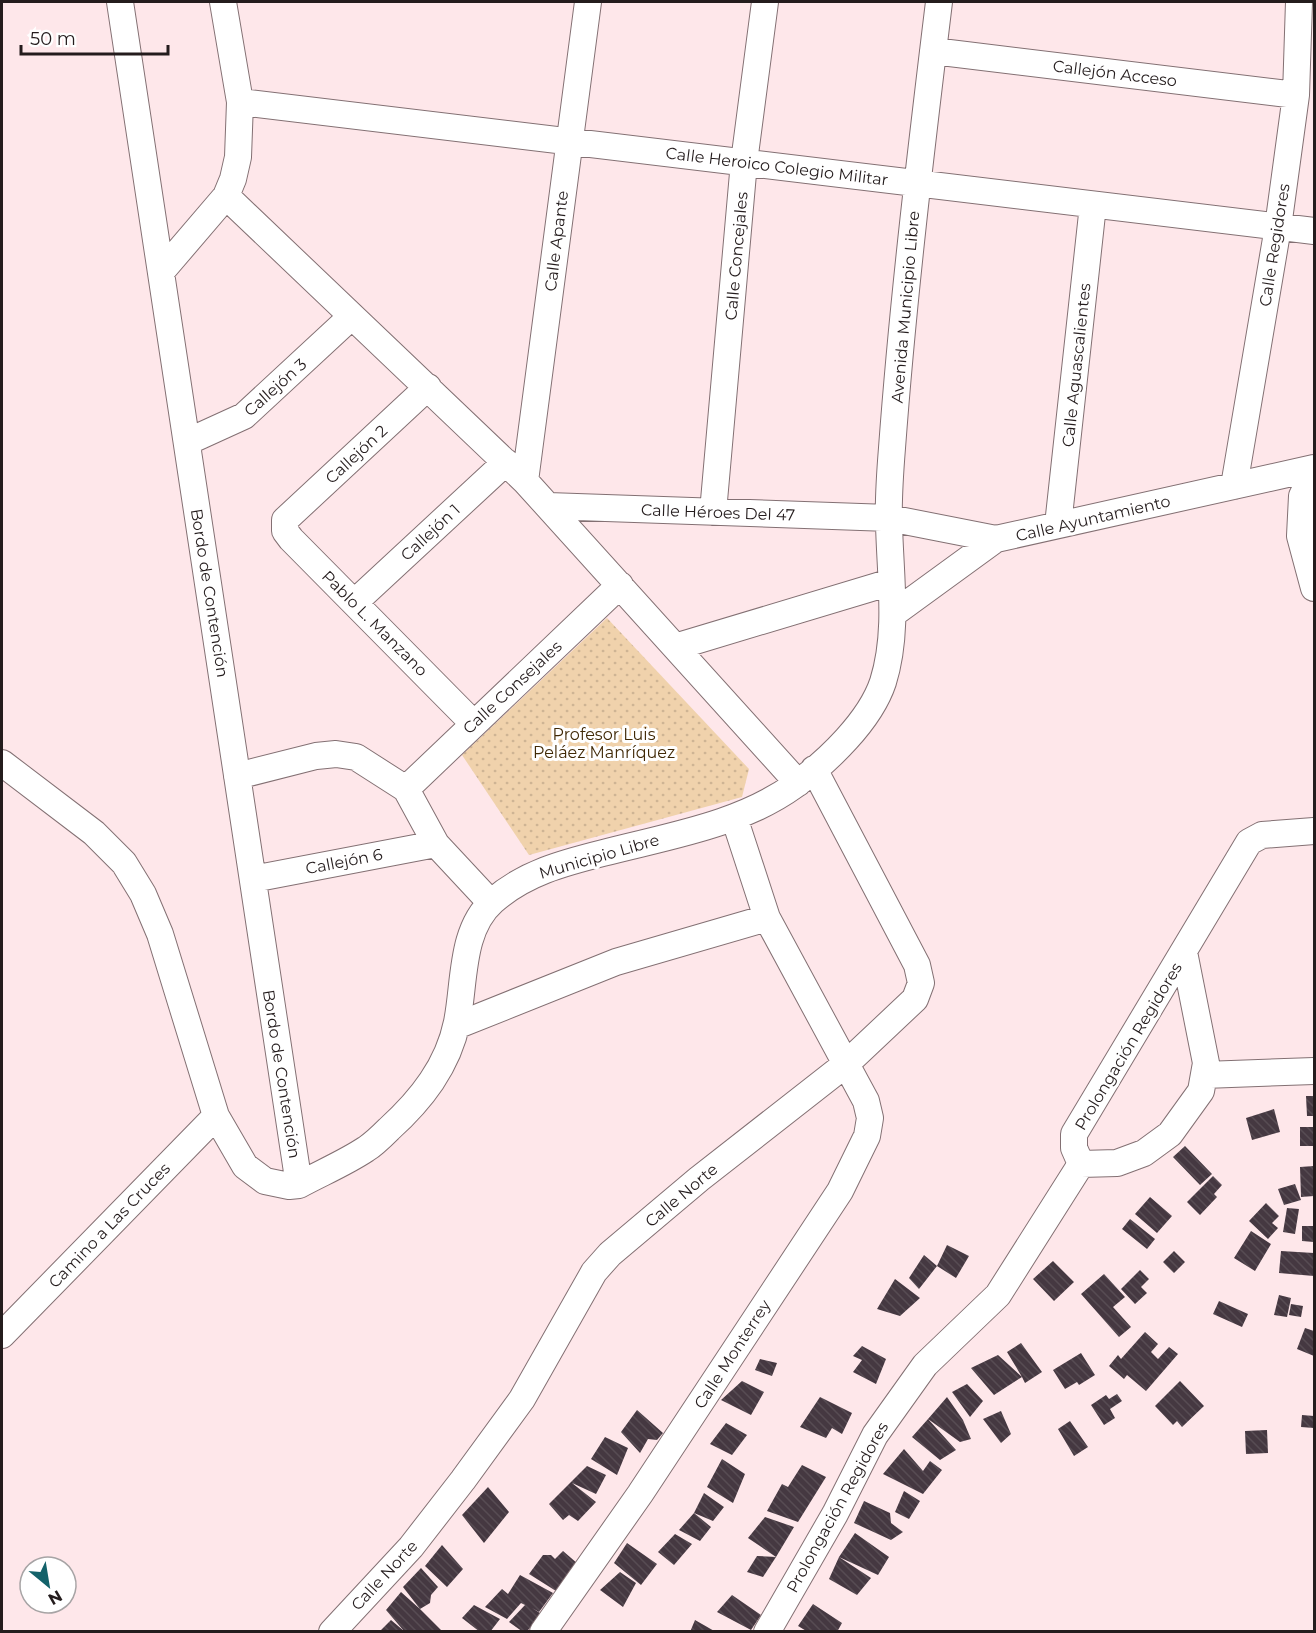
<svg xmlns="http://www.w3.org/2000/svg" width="1316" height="1633" viewBox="0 0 1316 1633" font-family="Montserrat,sans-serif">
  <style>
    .park { fill: url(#park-dots) }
    .building { fill: url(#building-back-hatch) }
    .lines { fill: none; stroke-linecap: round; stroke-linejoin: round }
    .minor-casing { stroke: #837073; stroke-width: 28 }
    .minor { stroke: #fff; stroke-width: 26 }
    .labels { text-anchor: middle; stroke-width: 6; stroke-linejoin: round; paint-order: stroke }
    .street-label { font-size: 16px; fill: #241c1d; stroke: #fff }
    .park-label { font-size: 16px; fill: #402906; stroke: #fff }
  </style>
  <defs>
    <pattern id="park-dots" width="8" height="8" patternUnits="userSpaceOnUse" patternTransform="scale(1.5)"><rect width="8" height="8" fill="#f0d2ac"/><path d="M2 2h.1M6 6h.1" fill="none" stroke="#ceb494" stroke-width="1.8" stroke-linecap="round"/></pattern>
    <pattern id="building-back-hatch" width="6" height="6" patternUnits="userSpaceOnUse" patternTransform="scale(1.5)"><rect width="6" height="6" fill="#453841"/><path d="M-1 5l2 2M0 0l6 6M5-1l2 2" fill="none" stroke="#574c53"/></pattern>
  </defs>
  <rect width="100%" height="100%" fill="#fee7ea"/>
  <path class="park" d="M607 618 749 769 742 797 529 855 462 755Z"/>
  <path class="building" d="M1306 1096H1314V1116H1307Z
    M1274 1109 1280 1132 1252 1140 1246 1118Z
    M1300 1127H1314V1146H1300Z
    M1185 1146 1212 1174 1200 1185 1173 1157Z
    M1314 1166V1196L1301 1197 1300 1167Z
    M1213 1176 1222 1185 1214 1194 1217 1197 1200 1215 1187 1202Z
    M1295 1184 1301 1200 1284 1205 1278 1189Z
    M1150 1197 1172 1216 1157 1233 1135 1214Z
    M1266 1203 1279 1216 1272 1223 1278 1228 1268 1239 1249 1221Z
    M1287 1208 1299 1209 1295 1234 1283 1232Z
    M1130 1219 1155 1239 1147 1249 1122 1229Z
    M1302 1226H1314V1242L1302 1241Z
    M1251 1231 1271 1244 1255 1271 1234 1258Z
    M947 1245 969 1256 956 1278 937 1266Z
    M1174 1251 1185 1262 1174 1273 1163 1262Z
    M1281 1251 1314 1253V1276L1279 1273Z
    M924 1255 937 1266 919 1289 909 1278Z
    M1053 1261 1074 1282 1054 1301 1033 1279Z
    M1140 1270 1149 1279 1141 1287 1147 1293 1135 1304 1121 1289Z
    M1104 1274 1125 1297 1113 1307 1131 1327 1119 1337 1081 1294Z
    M895 1279 920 1298 900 1316 877 1309Z
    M1279 1295 1291 1298 1287 1317 1274 1315Z
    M1219 1301 1248 1314 1242 1327 1213 1314Z
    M1291 1304 1303 1306 1301 1317 1289 1315Z
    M1305 1328 1314 1331V1356L1297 1349Z
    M1145 1332 1158 1344 1151 1352 1158 1359 1169 1347 1178 1354 1146 1391 1127 1375 1124 1379 1109 1366 1118 1355 1121 1359Z
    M1021 1343 1042 1372 1025 1383 1022 1377 994 1395 971 1368 998 1355 1022 1377 1007 1352Z
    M862 1346 886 1359 876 1384 853 1372 862 1360 853 1356Z
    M1081 1353 1095 1375 1079 1385 1077 1382 1065 1389 1053 1370Z
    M760 1359 777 1363 772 1376 755 1370Z
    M742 1381 764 1392 751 1415 721 1400Z
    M1180 1381 1204 1406 1182 1427 1177 1421 1173 1425 1155 1406Z
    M967 1384 983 1401 970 1417 952 1392Z
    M1117 1394 1122 1401 1110 1409 1115 1418 1104 1425 1091 1405 1106 1395 1109 1399Z
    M820 1397 852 1413 842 1434 832 1428 826 1438 800 1427Z
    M947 1397 963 1420 971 1439 960 1442 928 1419Z
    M637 1410 663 1433 657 1440 648 1439 640 1453 621 1432Z
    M1001 1411 1011 1434 1001 1443 983 1419Z
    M1302 1415 1314 1416V1428L1301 1427Z
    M928 1419 956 1450 940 1460 912 1437Z
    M1070 1421 1088 1447 1074 1456 1058 1429Z
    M726 1423 747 1435 732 1455 710 1444Z
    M1267 1430 1268 1453 1246 1454 1245 1431Z
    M605 1437 628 1448 617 1475 591 1459Z
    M904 1449 923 1471 930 1461 942 1470 923 1494 883 1474Z
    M722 1459 745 1474 733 1503 707 1487Z
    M802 1465 826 1477 798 1522 767 1511 782 1484 788 1487Z
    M587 1466 606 1475 596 1494 572 1483 596 1502 578 1521 569 1515 563 1520 549 1504Z
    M488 1487 509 1512 484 1543 462 1515Z
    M904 1491 920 1501 909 1519 895 1512Z
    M704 1493 724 1507 713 1521 694 1513Z
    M864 1501 890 1513 891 1523 903 1532 891 1540 854 1523Z
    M694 1513 711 1527 700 1541 679 1530Z
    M765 1517 794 1527 776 1557 763 1577 747 1572 757 1556 776 1557 748 1538Z
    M855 1533 889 1557 878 1575 839 1557Z
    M675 1534 692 1544 674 1565 658 1552Z
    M627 1543 657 1564 641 1585 614 1563Z
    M442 1545 463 1569 447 1587 425 1566Z
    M563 1551 578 1564 556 1591 529 1574 543 1555H551L555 1559Z
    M839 1557 871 1578 857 1595 829 1579Z
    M421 1568 438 1587 431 1595 430 1603 420 1609 403 1587Z
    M620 1572 636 1583 623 1607 600 1590Z
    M520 1575 553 1593 539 1612 532 1608 543 1615 526 1632H523L509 1622 525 1605 521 1603 507 1619 485 1607 502 1589 508 1594Z
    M401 1592 420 1609 443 1632H379L391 1620 404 1631 386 1610Z
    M732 1595 761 1615 751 1630 717 1612Z
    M813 1604 842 1623 837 1632H808L798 1626Z
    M474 1605 500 1619 490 1632H480L462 1618Z
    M695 1620 716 1632H690Z"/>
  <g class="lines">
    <g class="minor-casing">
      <path id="minor" d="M120 2 299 1185
        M933 51 1296 95
        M240 102 1314 231
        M226 196 525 481 798 783
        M161 272 226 196 233 179 238 157 240 102 223 2
        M428 387 285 520V531L291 539 473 723
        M187 442 244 416 352 316
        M1314 472 1302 496 1300 536 1314 588
        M525 481 588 2
        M1234 486 1278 227 1296 95 1299 2
        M548 506 889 518 996 539
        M713 512 744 162 765 2
        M1058 525 1093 205
        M355 602 506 462
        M893 614 996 539 1314 468
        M675 647 891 582
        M2 763 94 833 124 863 143 894 160 934 216 1116 245 1166 265 1181 289 1186 299 1185C321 1173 345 1163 366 1149 374 1144 382 1136 389 1129 421 1100 448 1066 457 1022 465 983 460 930 493 901 525 873 563 863 603 853 668 836 740 825 795 785 828 761 870 721 883 682 899 631 890 576 889 523 888 498 890 473 892 448 903 299 921 150 939 2
        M237 776 316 756 336 754 356 757 406 789 436 844 491 903
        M406 789 620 585
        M253 879 436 844
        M456 1026 616 962 767 918
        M1204 1075 1314 1071
        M1081 1164 1117 1163 1144 1153 1170 1134 1201 1091 1206 1063 1184 952
        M2 1335 216 1116
        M332 1632 411 1547 463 1480 522 1399 594 1272 610 1254 699 1179 846 1064 915 999 921 983 917 965 814 769
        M543 1632 640 1494 840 1191 867 1136 870 1118 866 1101 767 918 734 817
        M767 1632 835 1514 875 1435 925 1365 998 1295 1081 1164 1074 1148V1134L1249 842 1262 835 1314 831"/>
    </g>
    <use href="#minor" class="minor"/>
  </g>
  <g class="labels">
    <g class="street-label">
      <text transform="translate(1115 73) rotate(7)" y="6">Callejón Acceso</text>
      <text transform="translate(777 166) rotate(7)" y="6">Calle Heroico Colegio Militar</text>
      <text transform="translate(556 241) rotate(-83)" y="6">Calle Apante</text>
      <text transform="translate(1274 245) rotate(-81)" y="6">Calle Regidores</text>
      <text transform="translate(736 256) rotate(-85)" y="6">Calle Concejales</text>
      <text transform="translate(905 307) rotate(-85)" y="6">Avenida Municipio Libre</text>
      <text transform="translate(1076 365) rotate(-84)" y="6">Calle Aguascalientes</text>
      <text transform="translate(275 387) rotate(-42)" y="6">Callejón 3</text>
      <text transform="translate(356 454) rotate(-43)" y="6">Callejón 2</text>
      <text transform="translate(718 512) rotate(2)" y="6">Calle Héroes Del 47</text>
      <text transform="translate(1093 518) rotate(-13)" y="6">Calle Ayuntamiento</text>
      <text transform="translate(430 532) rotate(-43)" y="6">Callejón 1</text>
      <text transform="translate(210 593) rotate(81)" y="6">Bordo de Contención</text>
      <text transform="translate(375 623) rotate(45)" y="6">Pablo L. Manzano</text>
      <text transform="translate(512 687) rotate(-43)" y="6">Calle Consejales</text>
      <text transform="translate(599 856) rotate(-16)" y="6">Municipio Libre</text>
      <text transform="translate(344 861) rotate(-11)" y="6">Callejón 6</text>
      <text transform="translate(1128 1046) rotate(-59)" y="6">Prolongación Regidores</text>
      <text transform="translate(282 1074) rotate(81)" y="6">Bordo de Contención</text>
      <text transform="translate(681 1195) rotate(-40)" y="6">Calle Norte</text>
      <text transform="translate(109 1225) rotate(-46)" y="6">Camino a Las Cruces</text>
      <text transform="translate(732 1354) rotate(-57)" y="6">Calle Monterrey</text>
      <text transform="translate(837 1507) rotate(-61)" y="6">Prolongación Regidores</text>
      <text transform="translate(384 1575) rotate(-47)" y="6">Calle Norte</text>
    </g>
    <g class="park-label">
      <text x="604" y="740">Profesor Luis<tspan x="604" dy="18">Peláez Manríquez</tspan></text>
    </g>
  </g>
  <rect width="1316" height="1633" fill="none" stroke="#241c1d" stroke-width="6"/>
  <g transform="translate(48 1585) rotate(150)"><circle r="28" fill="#ffffff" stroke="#a7a4a5" stroke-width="1.5"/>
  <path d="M0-4.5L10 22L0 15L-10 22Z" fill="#13626a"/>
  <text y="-9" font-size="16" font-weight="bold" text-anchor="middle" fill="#241c1d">N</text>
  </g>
  <path d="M21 45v9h147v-9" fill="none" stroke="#241c1d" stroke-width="3"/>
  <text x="30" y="45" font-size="18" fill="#241c1d" stroke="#ffffff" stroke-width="4.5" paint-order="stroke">50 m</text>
</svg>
